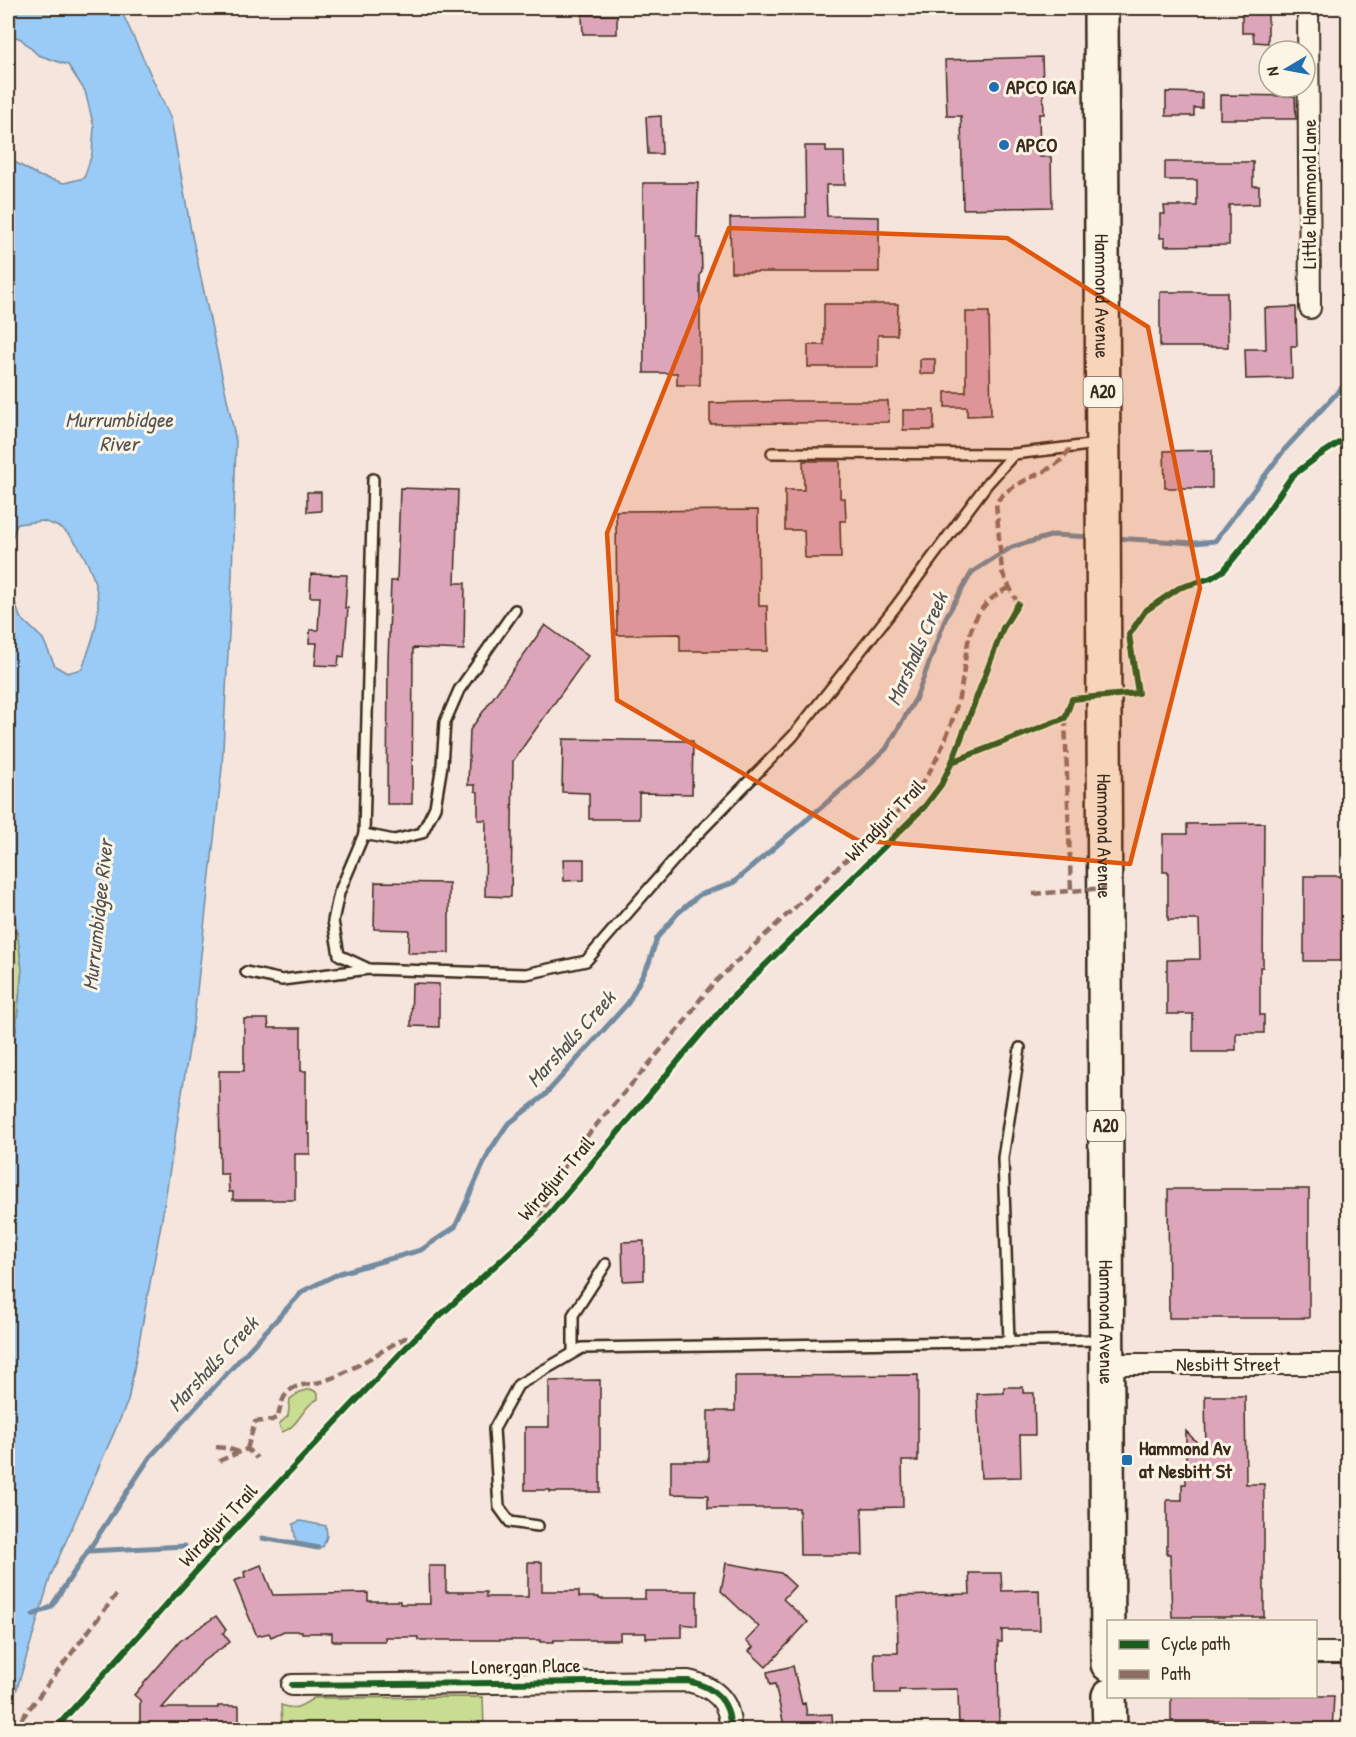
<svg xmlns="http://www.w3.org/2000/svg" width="1356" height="1737" viewBox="0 0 1356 1737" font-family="'Patrick Hand',sans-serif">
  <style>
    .green { fill: #c8dc92; stroke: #828358; stroke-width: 1.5 }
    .water { fill: #99cbf6; stroke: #738ba0; stroke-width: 1.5; fill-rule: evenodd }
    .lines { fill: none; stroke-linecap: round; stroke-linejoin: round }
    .stream { stroke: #738ba0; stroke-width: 5 }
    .building { fill: #dda5b9; stroke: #3b2a1e; stroke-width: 1.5 }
    .lane-casing { stroke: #3b2a1e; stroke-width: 14 }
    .street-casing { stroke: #3b2a1e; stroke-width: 24 }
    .highway-casing { stroke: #3b2a1e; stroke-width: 38 }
    .lane { stroke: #fcf5e5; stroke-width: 9 }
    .street { stroke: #fcf5e5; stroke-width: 20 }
    .highway { stroke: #fcf5e5; stroke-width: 33 }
    .quiet { stroke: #8d6e63; stroke-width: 4.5; stroke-dasharray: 9 4.5; stroke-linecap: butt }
    .cycleway-casing { stroke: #fcf5e5; stroke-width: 10 }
    .cycleway { stroke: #1b5e20; stroke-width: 6 }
    .marked { fill: #df570d; fill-opacity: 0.2; stroke: #df570d; stroke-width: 4.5; stroke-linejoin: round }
    .poi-dot { fill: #1f6fb2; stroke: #fcf5e5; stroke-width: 2 }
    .labels { text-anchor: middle; stroke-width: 6; stroke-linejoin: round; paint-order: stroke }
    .shield { fill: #fcf5e5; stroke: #75675a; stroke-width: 1.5 }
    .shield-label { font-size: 18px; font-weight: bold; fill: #3b2a1e }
    .poi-label { font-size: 20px; font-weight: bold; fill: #3b2a1e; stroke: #fcf5e5; text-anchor: start }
    .street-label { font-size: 20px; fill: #3b2a1e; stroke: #fcf5e5 }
    .water-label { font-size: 21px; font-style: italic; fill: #525254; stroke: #fcf5e5 }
  </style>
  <rect width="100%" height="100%" fill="#f6e5dc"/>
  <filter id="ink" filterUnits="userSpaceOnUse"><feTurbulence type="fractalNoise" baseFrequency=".0167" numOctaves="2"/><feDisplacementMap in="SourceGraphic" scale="12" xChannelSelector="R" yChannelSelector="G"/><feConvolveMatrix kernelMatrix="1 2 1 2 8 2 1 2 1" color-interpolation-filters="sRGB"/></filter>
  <g filter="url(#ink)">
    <path class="green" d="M8 930 17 932 22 969 8 1113Z
      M311 1389 318 1393V1399C302 1406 299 1427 282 1432L279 1424 288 1416 290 1399 300 1392Z
      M483 1697 484 1729H282L281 1705C296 1711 301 1706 314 1698Z"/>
    <path class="water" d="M8 8H115L121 10 171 119 191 231 236 441 232 575 222 768 194 1017 162 1219 128 1401 51 1575 16 1692 8 1702V1113L22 969 8 862V158L39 176 64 183 84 178 92 154 94 127 85 91 68 65 38 55 21 39 8 34ZM42 521C49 523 58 526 64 530 82 545 99 582 98 606 98 628 89 649 82 669L67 673 55 666 43 639 20 617 11 591 8 551 17 524Z
      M300 1521 326 1526 327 1536 323 1547 296 1542 293 1524Z"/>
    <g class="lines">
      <path class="stream" d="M1114 538 1194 543 1215 541 1285 449 1348 381
        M262 1538 318 1548
        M89 1551 185 1546
        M33 1615 51 1607 150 1457 303 1291 340 1273 421 1250 455 1227 489 1152 507 1125 544 1096 628 1003 649 963 657 938 678 913 699 895 733 883 846 786 886 749 916 698 946 617 972 572 1012 547 1054 535 1092 537"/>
    </g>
    <path class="building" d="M1242 8H1268V43L1254 42 1253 33H1242Z
      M582 15H617V34H583Z
      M1042 57 1044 114H1039L1040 157H1051L1052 207 963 209 961 116H947L945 60Z
      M1166 92 1202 93V108H1194V116H1166Z
      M1220 95 1295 96 1296 119H1220Z
      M661 116 662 154H648L646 117Z
      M805 146H826V152H844L845 185H826L827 216 879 217V272H731L730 218 806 217Z
      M1165 162H1253V186H1259V204L1229 205V245L1165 246V238H1160V214H1165L1164 206H1197V180H1165Z
      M643 183H698L697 238H701L702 272 700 274V385H677V373H644Z
      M1160 292H1227L1228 347H1160Z
      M824 304H898L897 335H878V367H808V345H824Z
      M1296 307 1297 346H1291L1292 378 1246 379 1245 349H1266L1265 308Z
      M966 312H989L991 415 967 416V407H945V392H966Z
      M920 359H935V374H920Z
      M797 401H888L889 422 710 424V403Z
      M903 410H934V430H903Z
      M1212 450V488H1165L1164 451Z
      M803 461H840V498H845L846 521H840L841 558H805L804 530H785V490H804Z
      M400 488 458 490 455 583H465L464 650 413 648 412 804H387L388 660 391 581H397Z
      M307 492H321V511L307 512Z
      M758 510 759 606H767L768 651H680V634L617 635 616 511Z
      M311 574 347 575 345 608H348L344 657 339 656 338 666 315 665 317 643H309L310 630H318L320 597H310Z
      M545 625 588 656 513 761 511 897 485 896 486 820H478V792L475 791V785H468L470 730Z
      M563 739 693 741 692 794 639 793V819H589V793L562 792Z
      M1264 823 1263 967H1260V1015H1264V1033H1236V1050H1229V1052H1193V1014H1167V960L1200 959 1199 920H1168V872H1163V834H1187V824Z
      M563 859H584V880L564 881Z
      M1304 876H1348V961H1304Z
      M375 882 449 883V953H408L409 930 374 929Z
      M412 983 439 984V1027L411 1026Z
      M244 1019H268L269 1028H301V1071H306V1124L308 1123V1134H310V1154H295V1200H233V1192H229L228 1174H220L219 1071H244Z
      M1168 1189H1309V1318H1169Z
      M644 1241V1280L623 1281 622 1242Z
      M918 1375V1461H902L903 1507 862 1508 863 1555H800L799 1508H708V1495L671 1494V1461H708V1411H735V1376Z
      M600 1380V1492H550V1490H525V1427H549V1381Z
      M1004 1387H1023V1393H1034L1035 1435H1020L1021 1477 981 1478 977 1394 1004 1393Z
      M1205 1396H1245L1246 1484H1264V1617H1172L1170 1554H1167V1500H1182V1484H1186V1431L1206 1452Z
      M528 1562H542V1591H579V1597H599V1599H645V1591H697V1626L682 1624V1637L646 1638V1633H620V1640H554V1642H540V1640H418V1637H385V1641H332V1633H302V1631H284L271 1637 269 1633 257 1636 234 1581 245 1577 244 1572 261 1565 273 1595 368 1593V1601H400V1604H430L429 1566H446V1592H486V1597H528Z
      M726 1563 781 1573 795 1586 783 1599 808 1622 766 1667 749 1651 753 1647 746 1641 759 1627 721 1591Z
      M969 1573H1001L1002 1591 1039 1590 1040 1630H1002V1642H998L999 1730H959L958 1689 899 1690V1693H875L874 1653H898L897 1596 970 1594Z
      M216 1616 226 1630 223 1633 230 1642 203 1661 162 1708H218V1706H239V1730H140V1700L134 1695 180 1641Z
      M793 1666 802 1704 805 1703 807 1715 832 1714 833 1730H785L775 1684 770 1685 767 1672Z
      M1171 1696H1334L1332 1730H1266V1721H1171Z"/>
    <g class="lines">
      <g class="lane-casing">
        <path id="lane" d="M772 453 1014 454 1098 444
          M515 610 459 690 445 722 442 765 435 807 422 833 394 840 364 834 339 893 333 921 339 955 369 969 526 974 586 961 686 846 793 736 897 605 987 484 1014 454
          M364 834 373 479
          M246 972 282 980 369 969
          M1009 1342 1003 1158 1020 1048
          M573 1353V1315L606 1264
          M538 1526 510 1522 499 1507 494 1429 518 1385 582 1348 1102 1340"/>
      </g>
      <g class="street-casing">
        <path id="street" d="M1308 8 1310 308
          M1108 1364H1348
          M1316 1653H1348
          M292 1685 688 1681C714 1687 731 1700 730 1730"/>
      </g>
      <g class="highway-casing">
        <g id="highway">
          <path id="s1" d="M1101 8 1108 1664"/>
          <path d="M1109 1696 1110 1730"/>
        </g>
      </g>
      <use href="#lane" class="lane"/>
      <use href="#street" class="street"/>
      <use href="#highway" class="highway"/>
      <path class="quiet" d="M1018 604 1002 572 996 503C1015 475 1060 475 1070 447
        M1065 718 1071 891
        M1033 894 1106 888
        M541 1220C550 1174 593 1129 623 1094 644 1070 665 1045 686 1020L699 1001 713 984C757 942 802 901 847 859 876 832 911 805 931 769 943 748 953 721 959 697 970 652 960 611 1010 587
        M216 1447 226 1448 239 1452
        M247 1449 255 1422 272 1420 278 1417C280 1408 282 1397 289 1391 297 1384 306 1385 316 1383 344 1377 378 1352 405 1338L411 1339
        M219 1461 247 1449 257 1458
        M13 1730 116 1595"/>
      <g class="cycleway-casing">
        <path id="cycleway" d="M952 762 1065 718 1072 699 1138 693 1129 635 1145 611 1179 588 1211 578 1224 570 1243 547 1292 476 1317 457 1348 437
          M292 1685 688 1681C714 1687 731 1700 730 1730
          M54 1730 209 1557 414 1339 540 1225 727 1003 925 806 941 785 952 762 1003 628 1018 604"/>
      </g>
      <use href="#cycleway" class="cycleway"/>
    </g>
  </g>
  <path class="marked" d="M729 228 1007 238 1148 327 1200 588 1130 864 857 840 617 700 607 533Z"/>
  <g class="poi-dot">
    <circle cx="994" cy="87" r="6"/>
    <circle cx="1004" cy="145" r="6"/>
    <rect x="1121" y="1454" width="12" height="12" rx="3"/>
  </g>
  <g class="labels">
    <g class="shield">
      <rect x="1083.5" y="377" width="39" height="30" rx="4.5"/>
      <rect x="1086.5" y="1111" width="39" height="30" rx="4.5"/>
    </g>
    <g class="shield-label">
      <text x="1103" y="398">A20</text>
      <text x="1106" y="1132">A20</text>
    </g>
    <g class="poi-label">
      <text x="1006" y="94">APCO IGA</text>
      <text x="1016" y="152">APCO</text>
      <text x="1139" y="1455">Hammond Av<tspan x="1139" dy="23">at Nesbitt St</tspan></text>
    </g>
    <g class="street-label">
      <text transform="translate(1309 194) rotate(-90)" y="7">Little Hammond Lane</text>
      <text dy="7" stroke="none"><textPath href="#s1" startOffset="288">Hammond Avenue</textPath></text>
      <text transform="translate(885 820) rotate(-46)" y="7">Wiradjuri Trail</text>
      <text dy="7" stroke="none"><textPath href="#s1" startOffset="828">Hammond Avenue</textPath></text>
      <text transform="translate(556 1178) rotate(-49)" y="7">Wiradjuri Trail</text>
      <text dy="7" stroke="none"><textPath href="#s1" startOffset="1314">Hammond Avenue</textPath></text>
      <text x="1228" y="1371">Nesbitt Street</text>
      <text transform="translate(218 1525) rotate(-47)" y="7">Wiradjuri Trail</text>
      <text transform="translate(526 1666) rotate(-1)" y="7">Lonergan Place</text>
    </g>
    <g class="water-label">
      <text x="119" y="427">Murrumbidgee<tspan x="119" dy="24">River</tspan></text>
      <text transform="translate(917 649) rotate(-66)" y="7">Marshalls Creek</text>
      <text transform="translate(98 915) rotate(-84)" y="7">Murrumbidgee River</text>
      <text transform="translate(571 1039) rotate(-48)" y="7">Marshalls Creek</text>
      <text transform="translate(213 1364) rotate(-47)" y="7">Marshalls Creek</text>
    </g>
  </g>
  <rect width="1356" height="1737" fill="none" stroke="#fcf5e5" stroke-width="30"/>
  <rect x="15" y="15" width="1326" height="1707" fill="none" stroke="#3b2a1e" stroke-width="2" filter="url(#ink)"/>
  <rect x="1107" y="1620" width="210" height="78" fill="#fcf5e5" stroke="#afa495" stroke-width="1.5"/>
  <rect x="1119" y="1640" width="30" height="9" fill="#1b5e20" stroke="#afa495" stroke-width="1.5"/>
  <text x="1161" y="1650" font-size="18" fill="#3b2a1e">Cycle path</text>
  <rect x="1119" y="1670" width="30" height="9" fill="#8d6e63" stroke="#afa495" stroke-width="1.5"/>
  <text x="1161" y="1680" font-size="18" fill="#3b2a1e">Path</text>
  <g transform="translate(1287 69) rotate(260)"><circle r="28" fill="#fcf5e5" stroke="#afa495" stroke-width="1.5"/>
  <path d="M0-4.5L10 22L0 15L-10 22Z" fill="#1f6fb2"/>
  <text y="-9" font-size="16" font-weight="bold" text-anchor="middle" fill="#3b2a1e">N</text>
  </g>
</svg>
